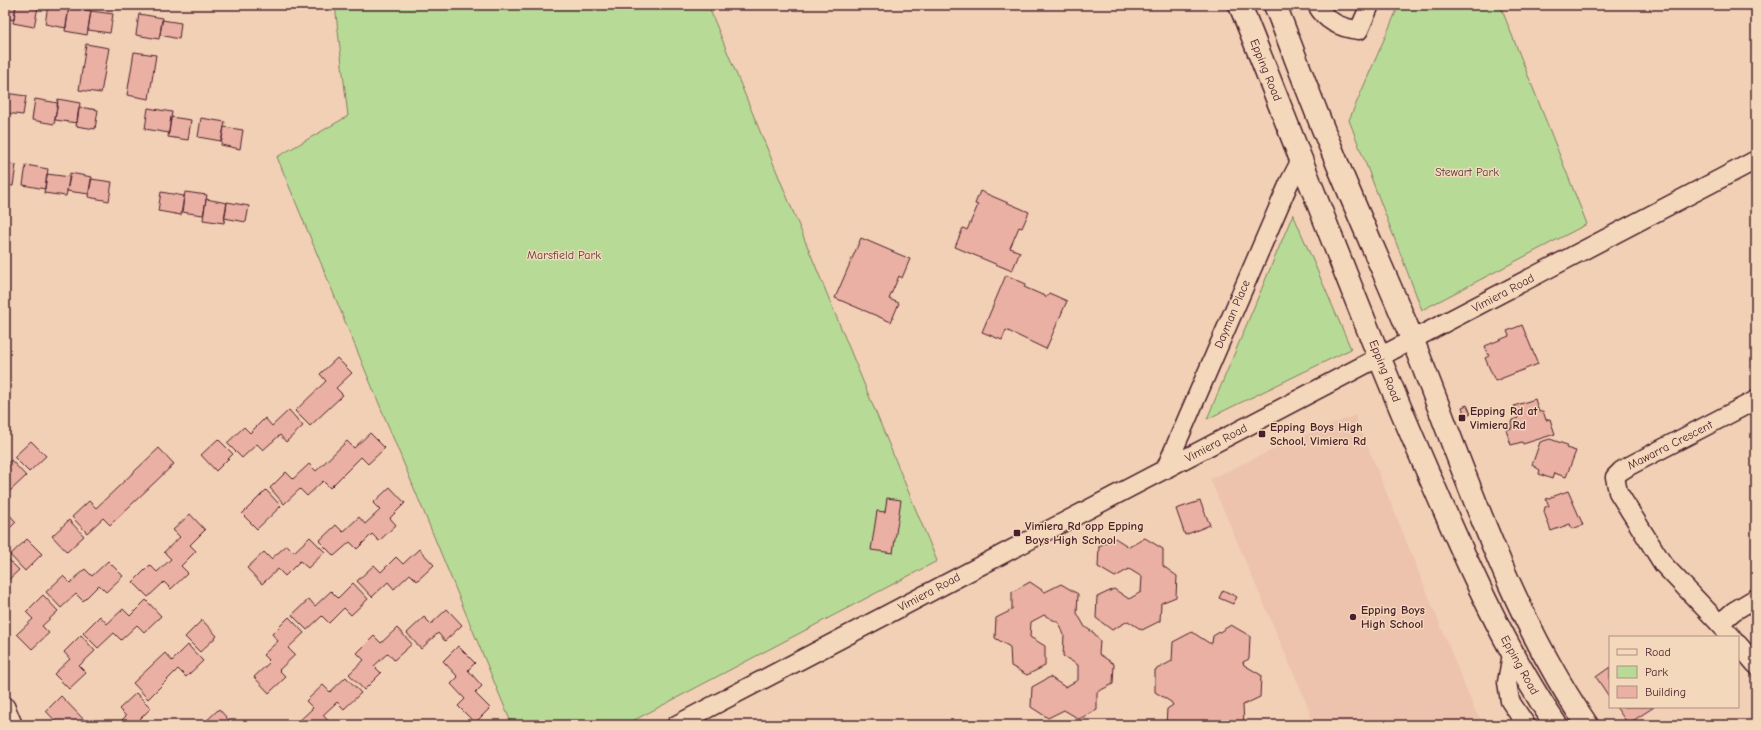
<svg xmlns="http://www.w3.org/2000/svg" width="1761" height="730" viewBox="0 0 1761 730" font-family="'Comic Neue',sans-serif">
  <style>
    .built { fill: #edc3ad }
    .green { fill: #b7db96; stroke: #807d60 }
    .building { fill: #eab0a3; stroke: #4a1f2b }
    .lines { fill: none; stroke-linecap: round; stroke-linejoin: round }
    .minor-casing { stroke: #4a1f2b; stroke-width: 21 }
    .major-casing { stroke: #4a1f2b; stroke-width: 25 }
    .minor { stroke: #f4d8bb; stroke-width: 18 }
    .major { stroke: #f4d8bb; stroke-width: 22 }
    .poi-dot { fill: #4a1f2b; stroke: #f4d8bb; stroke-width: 1.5 }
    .labels { text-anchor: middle; stroke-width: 3; stroke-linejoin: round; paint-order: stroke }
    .street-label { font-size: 12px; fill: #4a1f2b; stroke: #f4d8bb }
    .park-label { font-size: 12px; fill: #5a3b3b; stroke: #f4d8bb }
    .poi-label { font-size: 12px; font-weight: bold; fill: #4a1f2b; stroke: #f4d8bb; text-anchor: start }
  </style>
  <rect width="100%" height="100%" fill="#f2d0b6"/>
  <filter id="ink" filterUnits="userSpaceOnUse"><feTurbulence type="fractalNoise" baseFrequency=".025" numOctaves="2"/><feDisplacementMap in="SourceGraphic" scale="8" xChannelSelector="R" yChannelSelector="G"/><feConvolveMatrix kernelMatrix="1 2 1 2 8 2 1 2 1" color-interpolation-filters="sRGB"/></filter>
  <g filter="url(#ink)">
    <path class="built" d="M1355 415 1476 713 1487 725H1313L1306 702 1210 479 1298 438Z"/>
    <path class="green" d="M335 5H708L937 561 625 725H512L277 157 348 116Z
      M1399 5H1500L1587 224 1422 310 1349 120Z
      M1293 214 1351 349 1207 419Z"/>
    <path class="building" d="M5 5H16L14 20 5 18Z
      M16 5 38 7 34 27 13 23Z
      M48 5 69 7 66 28 45 24Z
      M69 7 91 11 87 35 65 31Z
      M91 11 113 14 110 33 88 30Z
      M139 14 163 18 159 39 136 35Z
      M162 20 181 23 179 39 160 35Z
      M86 44 109 48 101 93 79 90Z
      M134 52 156 55 149 99 127 95Z
      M5 93 26 96 23 115 5 113Z
      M35 99 58 103 54 124 32 120Z
      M58 99 80 103 77 123 55 120Z
      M79 107 98 110 95 129 76 126Z
      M148 108 172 112 169 133 145 129Z
      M171 117 191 120 188 140 168 137Z
      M201 118 225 122 221 141 198 137Z
      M224 127 243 130 240 149 221 145Z
      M5 163 16 165 13 186 5 185Z
      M26 165 48 169 45 189 23 185Z
      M70 173 92 177 89 194 67 191Z
      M47 174 70 177 66 196 44 193Z
      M91 179 112 182 109 201 88 197Z
      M980 191 1029 212 1022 228 1019 227 1010 248 1020 252 1012 271 955 247 963 228 967 230 978 205 975 204Z
      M161 192 184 196 181 215 158 211Z
      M185 192 207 195 203 215 182 212Z
      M206 199 227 203 224 223 203 220Z
      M227 202 249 206 246 222 224 218Z
      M861 238 910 259 902 278 899 276 889 299 899 303 891 322 835 298Z
      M1006 275 1026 284 1024 287 1047 297 1049 293 1067 301 1046 349 1006 330 1002 340 982 332Z
      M1522 325 1538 364 1495 381 1485 358 1489 356 1485 346 1509 336 1507 331Z
      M337 358 352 373 336 388 343 395 310 426 295 411 326 381 320 374Z
      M1535 399 1539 412 1543 411 1546 420 1550 419 1555 434 1523 444 1522 442 1511 445 1506 430 1512 428 1511 423 1512 420 1518 418 1514 406Z
      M1467 405 1471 414 1465 416 1462 407Z
      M289 410 303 426 286 442 280 435 263 450 257 444 242 458 227 443 244 427 250 433 265 418 272 426Z
      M370 433 385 448 368 464 361 457 330 488 323 481 307 496 300 489 284 504 270 488 286 472 293 479 309 464 316 471 347 441 354 448Z
      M218 439 233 454 216 471 201 455Z
      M1550 439 1567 445 1566 448 1576 451 1566 477 1554 473 1552 479 1539 474 1540 470 1532 465 1540 442Z
      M31 441 46 456 29 472 14 457Z
      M159 448 174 464 110 525 103 518 87 533 72 517 89 501 96 508Z
      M11 460 26 476 9 492 5 488V466Z
      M390 487 405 503 390 518 396 525 379 541 372 534 357 549 350 542 334 556 319 541 336 525 343 532 359 517 365 524 380 510 373 503Z
      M266 490 281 506 257 529 242 514Z
      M1568 491 1583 525 1572 529 1570 524 1551 531 1544 512 1545 507 1549 506 1546 499Z
      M887 498 901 500 893 553 871 550 877 511 885 512Z
      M1200 501 1210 525 1185 535 1176 509Z
      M5 510 16 522 5 533Z
      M190 514 205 530 190 545 196 551 181 566 188 573 171 589 164 582 148 597 133 582 150 565 157 572 171 559 164 552 180 537 173 530Z
      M69 520 84 536 67 552 52 536Z
      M310 537 325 552 308 568 300 561 285 576 278 569 262 584 247 568 264 552 271 559 287 545 294 552Z
      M1115 538 1129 547 1145 538 1163 549V566L1177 576 1176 597 1161 603 1160 621 1142 630 1128 621 1112 630 1096 618 1097 597 1114 589 1129 599 1141 592 1142 577 1129 569 1115 577 1098 567 1099 546Z
      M27 539 42 554 25 571 10 555Z
      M419 549 434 565 417 581 410 574 394 589 388 582 372 597 357 581 374 565 381 572 396 557 403 564Z
      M5 556 19 570 5 583Z
      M108 561 123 576 106 592 99 585 83 601 76 594 61 608 46 592 63 576 70 583 85 569 92 576Z
      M1030 582 1045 592 1061 584 1078 594 1077 613 1085 627 1094 633 1100 641 1099 654 1114 664 1113 684 1097 692V710L1079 719 1064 710 1048 718 1031 707 1032 687 1050 677 1065 687 1078 680V665L1063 656 1064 635 1059 623 1044 615 1031 622 1030 637 1045 646V666L1027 675 1011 666 1010 647 995 638 996 618 1012 610V592Z
      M353 583 368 599 351 615 344 608 329 623 322 616 307 630 292 615 309 599 315 606 331 591 338 598Z
      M1223 590 1237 597 1233 604 1219 598Z
      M43 595 58 611 42 626 49 633 32 649 17 634 33 619 26 612Z
      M146 600 161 616 144 632 137 625 121 640 114 633 98 648 83 633 100 616 107 624 123 609 130 616Z
      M447 609 462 625 445 641 438 633 421 649 407 633 424 617 431 624Z
      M289 617 304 633 288 648 295 655 279 670 286 677 269 693 254 677 270 662 263 655 278 641 272 634Z
      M202 620 217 636 200 652 185 637Z
      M1231 625 1250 636 1249 659 1243 662 1244 665 1261 675 1260 697 1243 705 1244 725H1166L1167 709 1173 705 1171 702 1155 692V670L1172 661 1173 642 1192 632 1209 643H1212L1213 636Z
      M397 628 412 644 394 660 388 653 374 666 381 673 364 690 349 674 364 660 357 653 374 636 381 643Z
      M81 635 95 651 79 666 86 673 69 689 54 674 70 659 64 652Z
      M188 645 203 661 186 677 178 669 148 699 133 683 165 653 172 661Z
      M458 646 475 663 468 670 482 686 475 693 490 708 475 723 458 706 465 699 451 684 458 677 443 661Z
      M1610 667V698L1596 677Z
      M346 677 361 693 344 709 337 702 323 715 329 722 326 725H300L297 723 313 708 306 701 323 685 330 692Z
      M136 693 151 708 135 724 136 725H117L126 716 119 709Z
      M61 696 89 725H59L46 711Z
      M1616 707H1654L1628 724Z
      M219 709 233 725H202Z"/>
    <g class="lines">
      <g class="minor-casing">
        <path id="minor" d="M1317 5C1326 22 1341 28 1359 30L1370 5
          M1165 470 1289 183 1302 158
          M1720 623 1734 611 1756 598
          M1732 637 1663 564 1618 492 1615 477 1621 471 1629 466 1756 400
          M1738 644 1756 665
          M1512 654 1507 682 1510 701 1526 725
          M5 706 13 725
          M676 725C1036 537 1396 349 1756 160"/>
      </g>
      <g class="major-casing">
        <path id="major" d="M1240 5C1304 164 1363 325 1432 482 1468 565 1505 649 1556 725
          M1275 5C1294 53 1311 101 1331 148 1357 213 1386 276 1413 341 1464 468 1509 612 1587 725"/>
      </g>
      <use href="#minor" class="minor"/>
      <use href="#major" class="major"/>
    </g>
  </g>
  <g class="poi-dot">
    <rect x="1458" y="414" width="8" height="8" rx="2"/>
    <rect x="1258" y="430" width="8" height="8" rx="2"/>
    <rect x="1013" y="529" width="8" height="8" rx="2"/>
    <circle cx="1353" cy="617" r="4"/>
  </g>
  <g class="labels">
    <g class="street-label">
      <text transform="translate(1266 70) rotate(68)" y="4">Epping Road</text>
      <text transform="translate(1503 293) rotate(-28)" y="4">Vimiera Road</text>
      <text transform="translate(1232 314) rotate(-67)" y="4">Dayman Place</text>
      <text transform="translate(1385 371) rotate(68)" y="4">Epping Road</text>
      <text transform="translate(1216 443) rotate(-28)" y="4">Vimiera Road</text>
      <text transform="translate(1670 445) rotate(-27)" y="4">Mawarra Crescent</text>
      <text transform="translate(929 592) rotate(-28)" y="4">Vimiera Road</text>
      <text transform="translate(1520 665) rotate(61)" y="4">Epping Road</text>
    </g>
    <g class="park-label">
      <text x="1467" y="176">Stewart Park</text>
      <text x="564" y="259">Marsfield Park</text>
    </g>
    <g class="poi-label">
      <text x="1470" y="415">Epping Rd at<tspan x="1470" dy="14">Vimiera Rd</tspan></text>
      <text x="1270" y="431">Epping Boys High<tspan x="1270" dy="14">School, Vimiera Rd</tspan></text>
      <text x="1025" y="530">Vimiera Rd opp Epping<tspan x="1025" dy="14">Boys High School</tspan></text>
      <text x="1361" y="614">Epping Boys<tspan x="1361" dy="14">High School</tspan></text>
    </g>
  </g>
  <rect width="1761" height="730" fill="none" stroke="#f4d8bb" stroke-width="20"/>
  <rect x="10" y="10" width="1741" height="710" fill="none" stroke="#4a1f2b" stroke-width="1.5" filter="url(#ink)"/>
  <rect x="1609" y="636" width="130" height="72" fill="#f4d8bb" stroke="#b08e81"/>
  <rect x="1617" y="649" width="20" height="6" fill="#f4d8bb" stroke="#b08e81"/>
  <text x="1645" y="656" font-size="12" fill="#4a1f2b">Road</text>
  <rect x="1617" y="666" width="20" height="12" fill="#b7db96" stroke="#b08e81"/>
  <text x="1645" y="676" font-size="12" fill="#4a1f2b">Park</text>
  <rect x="1617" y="686" width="20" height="12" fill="#eab0a3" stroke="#b08e81"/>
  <text x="1645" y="696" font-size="12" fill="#4a1f2b">Building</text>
</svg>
